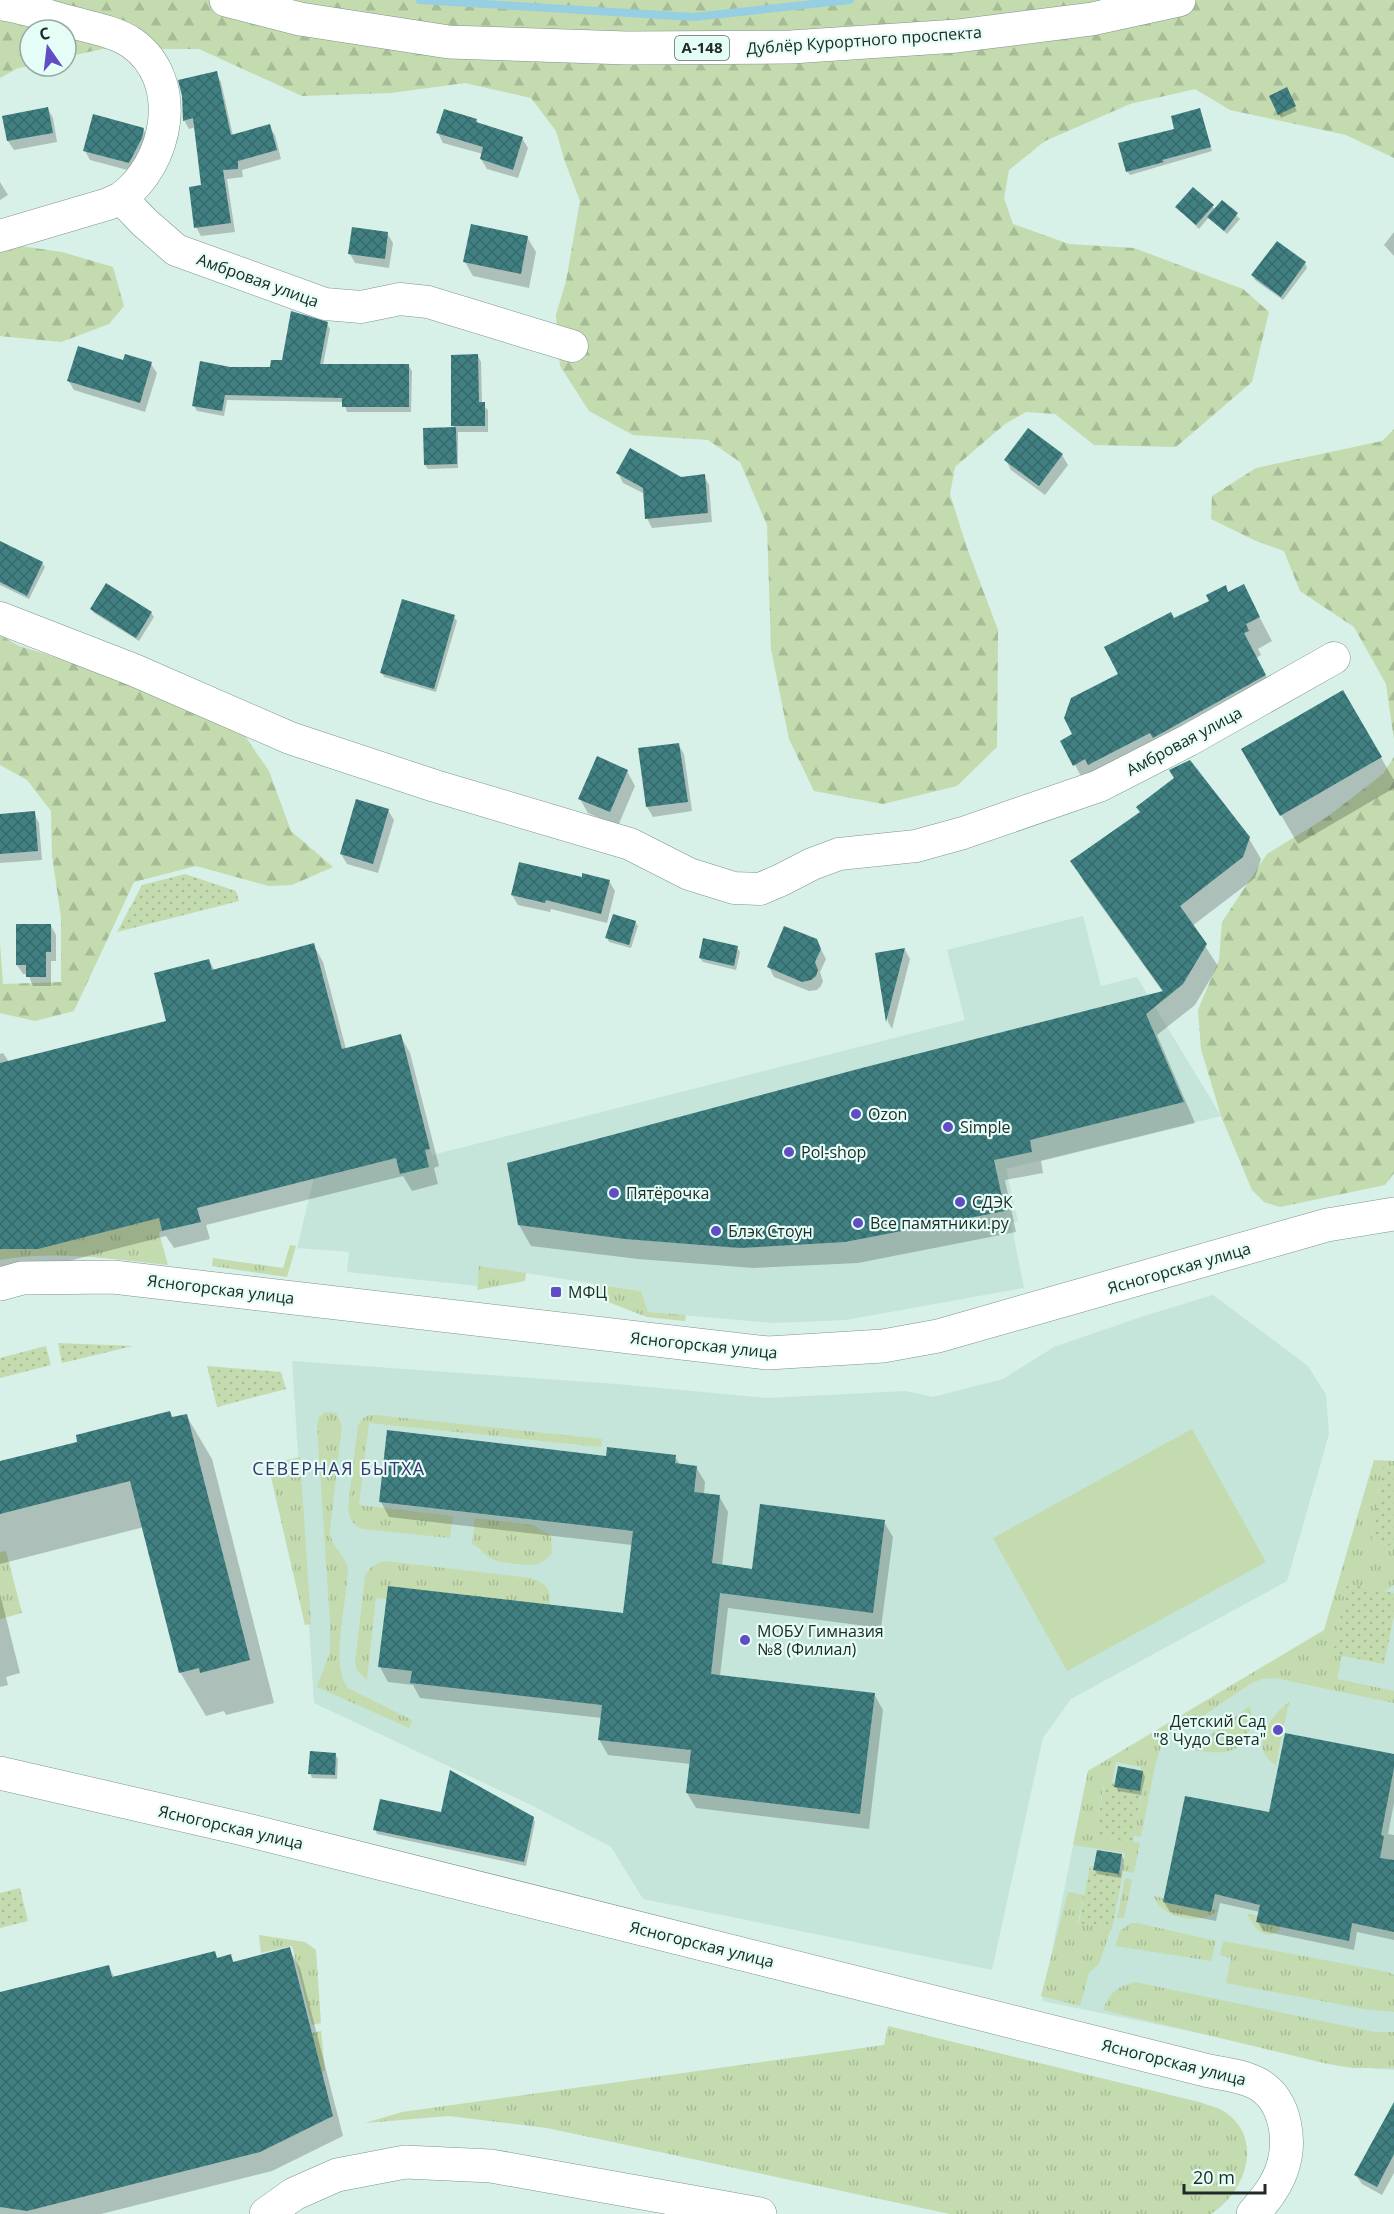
<svg xmlns="http://www.w3.org/2000/svg" width="1394" height="2214" viewBox="0 0 1394 2214" font-family="'Open Sans',sans-serif">
  <style>
    .built { fill: #c5e5db }
    .grass { fill: url(#grass-tufts) }
    .forest { fill: url(#forest-firs) }
    .park { fill: url(#park-dots) }
    .pitch { fill: #c3dbae }
    .shadow { fill: #0003 }
    .lines { fill: none; stroke-linecap: round; stroke-linejoin: round }
    .stream { stroke: #95cfe1; stroke-width: 8 }
    .building { fill: url(#building-cross-hatch) }
    .minor-casing { stroke: #7d948d; stroke-width: 33 }
    .tertiary-casing { stroke: #7d948d; stroke-width: 34 }
    .primary-casing { stroke: #7d948d; stroke-width: 34 }
    .minor { stroke: #fff; stroke-width: 32 }
    .tertiary { stroke: #fff; stroke-width: 33 }
    .primary { stroke: #fff; stroke-width: 33 }
    .poi-dot { fill: #614cc4; stroke: #e4fdf6; stroke-width: 2 }
    .labels { text-anchor: middle; stroke-width: 4.5; stroke-linejoin: round; paint-order: stroke }
    .shield { fill: #e4fdf6; stroke: #5c6965; stroke-width: 1.5 }
    .shield-label { font-size: 15px; font-weight: bold; fill: #212a27 }
    .street-label { font-size: 16px; fill: #212a27; stroke: #e4fdf6 }
    .poi-label { font-size: 16px; fill: #212a27; stroke: #e4fdf6; text-anchor: start }
    .neighbourhood-label { font-size: 18px; letter-spacing: 1.5px; fill: #3c3470; stroke: #e4fdf6 }
  </style>
  <defs>
    <pattern id="grass-tufts" width="24" height="20" patternUnits="userSpaceOnUse" patternTransform="scale(1.5)"><rect width="24" height="20" fill="#c3dbae"/><path d="M3 7l-1-3M5 7V3M7 7l1-3M15 17l-1-3M17 17v-4M19 17l1-3" fill="none" stroke="#a7bc96"/></pattern>
    <pattern id="forest-firs" width="22" height="20" patternUnits="userSpaceOnUse" patternTransform="scale(1.5)"><rect width="22" height="20" fill="#c3dbae"/><path d="M5 1l3.5 6h-7zM16 11l3.5 6h-7z" fill="#a7bc96"/></pattern>
    <pattern id="park-dots" width="8" height="8" patternUnits="userSpaceOnUse" patternTransform="scale(1.5)"><rect width="8" height="8" fill="#c3dbae"/><path d="M2 2h.1M6 6h.1" fill="none" stroke="#a7bc96" stroke-width="1.8" stroke-linecap="round"/></pattern>
    <pattern id="building-cross-hatch" width="8" height="8" patternUnits="userSpaceOnUse" patternTransform="scale(1.5)"><rect width="8" height="8" fill="#418082"/><path d="M0 0l8 8M0 8l8-8" fill="none" stroke="#36696a"/></pattern>
  </defs>
  <rect width="100%" height="100%" fill="#d7f0e8"/>
  <path class="built" d="M1083 916 1101 986 1137 977 1221 1116 1006 1169 1018 1221 1011 1223 1024 1288 846 1320 773 1323 648 1312 641 1291 480 1266 477 1286 347 1272 349 1252 297 1248 314 1178 430 1149 432 1155 965 1020 947 950Z
    M1213 1295 1308 1366 1326 1395 1329 1434 1287 1581 1071 1699 1043 1738 992 1970 643 1899 611 1847 533 1806 314 1703 292 1361 617 1384 767 1398 906 1391 933 1397 1003 1379 1054 1347 1144 1316Z
    M1372 1466 1394 1468V2070L1375 2069 1042 2001 1088 1771 1322 1638Z"/>
  <path class="grass" d="M159 1218 162 1231 159 1233 168 1265C112 1259 55 1250 0 1260V1249Z
    M290 1245 296 1246 287 1277 212 1266 213 1258 283 1268Z
    M479 1266 526 1273 525 1281 477 1290Z
    M594 1284 641 1291 648 1312 686 1315 685 1321 647 1317 600 1299 596 1294Z
    M325 1412 336 1413 342 1425 330 1530C330 1545 344 1554 348 1568 348 1598 329 1666 348 1688L412 1720 409 1728 317 1687 330 1652V1624L317 1426 319 1417Z
    M369 1415H376L602 1439 601 1447 369 1423 359 1505 453 1516 450 1538 362 1529C352 1525 349 1518 348 1507L358 1425 362 1419Z
    M300 1457 311 1624 305 1625 268 1464Z
    M1374 1460 1394 1461V1469L1383 1467 1371 1542 1394 1546V1585L1385 1591 1347 1584 1333 1654 1342 1656 1337 1679 1394 1691V1703L1275 1678 1262 1679 1250 1684 1197 1720 1169 1734 1162 1743 1155 1766 1141 1837 1134 1836 1143 1787 1138 1785 1141 1767 1116 1762 1112 1782H1104L1095 1836 1140 1843 1134 1873 1122 1871 1125 1853 1073 1845 1088 1771 1324 1630Z
    M475 1518 533 1525 551 1536 552 1553C548 1558 543 1562 537 1564 528 1566 498 1563 490 1558 483 1554 480 1547 472 1544Z
    M6 1551 22 1613 0 1619V1552Z
    M385 1561 531 1578C554 1586 550 1595 548 1617L376 1598 367 1680 357 1670 355 1663 365 1576C370 1567 375 1563 385 1561Z
    M1289 1702 1276 1765C1247 1749 1270 1716 1289 1702Z
    M1248 1707 1251 1709C1252 1751 1231 1757 1194 1750L1195 1742 1217 1731Z
    M1125 1878 1132 1880 1124 1918H1117Z
    M1068 1892 1084 1895 1078 1922 1096 1926 1113 1923 1099 1964 1089 1973 1080 2006 1041 1996Z
    M1154 1896 1219 1910C1202 1926 1161 1919 1154 1896Z
    M1248 1914 1283 1921C1276 1946 1253 1933 1248 1914Z
    M1131 1923H1137L1216 1941 1211 1961 1115 1946 1120 1931Z
    M259 1935 305 1942 316 1950 321 2023 312 2025 292 1946 261 1953Z
    M1223 1941 1388 1972 1394 1975V2012L1364 2009 1226 1983 1231 1958 1220 1955Z
    M1135 1982 1375 2032H1394V2068H1353L1328 2064 1103 2010C1109 1993 1117 1987 1135 1982Z
    M888 2026 1199 2102C1207 2105 1218 2107 1225 2112 1265 2139 1245 2193 1211 2214H950L547 2128 449 2116 365 2123 402 2112 884 2045Z
    M321 2031 325 2070 311 2083 302 2035Z"/>
  <path class="forest" d="M0 0H1394V158L1346 135 1230 110 1195 89 1130 104 1045 141 1009 170 1004 198 1013 224 1069 244 1134 248 1243 289 1269 312 1252 382 1176 447 1094 445 1055 414 1026 412 1005 424 955 467 950 494 966 545 998 630 997 747 957 786 883 804 814 791 789 739 771 649 767 525 740 462 708 440 633 435 589 411 560 366 556 315 566 281 580 201 565 162 556 131 531 98 465 83 391 93 302 96 199 49H102L66 57V30H30V66L18 68 0 78Z
    M0 239 6 244 62 252 113 267 124 306 109 324 61 342 0 336Z
    M1394 429V740L1386 684 1354 627 1300 591 1284 551 1256 541 1211 519 1212 496 1256 468 1382 441Z
    M0 635 19 646 110 674 245 736 269 771 291 831 333 867 292 885 269 886 196 866 134 882 74 1011 35 1021 0 1013V942L3 984 61 982V917L52 856 51 811 27 780 0 765Z
    M1394 757V1173L1385 1185 1280 1207 1264 1202 1252 1190 1221 1116 1201 1049 1198 1010 1219 960 1222 922 1267 854 1327 817 1383 774Z"/>
  <path class="park" d="M185 874 236 891 239 901 117 932 142 885Z
    M58 1343 133 1346 62 1363Z
    M46 1346 51 1365 0 1378V1358Z
    M207 1366 281 1372 286 1389 217 1407Z
    M1383 1467 1394 1469V1546L1371 1542Z
    M1347 1584 1394 1593V1616L1384 1664 1333 1654Z
    M1105 1781 1142 1788 1133 1842 1095 1836Z
    M1090 1866 1123 1873 1112 1929 1079 1923Z
    M20 1888 28 1921 0 1928V1893Z"/>
  <path class="pitch" d="M1192 1429 1266 1562 1067 1671 993 1538Z"/>
  <path class="shadow" d="M216 73 221 82 233 136 269 126 275 135 281 159 242 170 243 177 227 179 235 232 201 236 196 227 202 187 196 127 189 129 184 120Z
    M1286 89 1297 111 1281 118 1271 97Z
    M48 109 53 118 57 142 14 150 8 141 4 117Z
    M1200 109 1212 151 1130 175 1127 171Z
    M476 120 479 124 522 138 528 148 518 178 487 169 481 159 483 154 443 143 438 133Z
    M143 129 149 139 135 172 90 160 85 151Z
    M0 182 8 195 0 200Z
    M1222 202 1240 219 1227 234 1209 217 1199 229 1177 207 1212 206 1215 210Z
    M1394 232V256L1384 245Z
    M387 233 393 243 389 268 355 263 350 254Z
    M527 237 536 252 529 288 473 276 465 262Z
    M1305 263 1307 268 1283 300 1255 280 1253 275Z
    M327 324 330 329 323 365 409 366 412 371 411 412H347L344 402 227 400 224 416 197 411 194 406 230 368 272 369Z
    M478 356 481 362 482 404 488 410V432H458V468L428 469 425 465 455 429 453 426Z
    M124 362 151 364 157 373 145 412 74 390 68 380Z
    M1029 430 1062 455 1068 465 1045 495 1011 470 1006 460Z
    M618 473 680 478 704 476 709 485 712 522 652 528 647 518 645 494 623 483Z
    M0 543 42 563 45 567 29 599 0 585Z
    M106 585 151 613 154 617 139 641 94 613 91 609Z
    M1243 586 1272 641 1258 649 1261 655 1256 658 1279 700 1088 789 1075 765 1074 735 1120 674 1174 620Z
    M454 617 457 621 436 692 384 677 382 673Z
    M1343 692 1394 780V788L1298 844 1243 750Z
    M678 744 684 754 692 811 653 817 647 807 640 750Z
    M627 771 635 786 618 826 588 813 580 799Z
    M388 810 394 820 378 873 347 864 341 854Z
    M34 813 39 823 42 860 0 863V816Z
    M1248 837 1261 859 1255 878 1192 926 1218 966 1195 1005 1157 1035 1195 1123 1041 1161 1043 1173 1005 1180 1016 1232 858 1263 753 1268 638 1259 531 1246 519 1225 1163 992 1084 882 1072 861Z
    M583 879 609 881 615 891 607 923 551 909 550 912 518 905 512 895Z
    M635 922 638 926 631 948 609 942 607 937Z
    M51 926 56 935V961H51V986H33L28 974H23L17 965Z
    M816 940 826 959 820 972 823 981 821 986 817 990 809 991 774 977 769 967Z
    M313 944 323 962 346 1049 400 1035 410 1053 439 1166 434 1168 438 1184 412 1191 403 1176 206 1225 210 1239 174 1248 166 1236 49 1266H0V1054L3 1053 9 1062 168 1022 209 960 215 971Z
    M737 948 740 952 736 970 703 962 700 958Z
    M905 950 910 959 892 1029 888 1022 877 954Z
    M169 1412 173 1419 186 1415 212 1459 274 1703 226 1715 224 1711 206 1716 180 1672 144 1527 0 1564V1463L79 1443Z
    M607 1457H675L680 1465 696 1467 705 1482 704 1494 719 1496 728 1512 722 1566 753 1571 884 1522 893 1537 881 1628 728 1608 720 1676 874 1694 883 1710 869 1829 696 1808 687 1793 691 1764 608 1755 599 1739 602 1718 420 1698 413 1685 388 1682 380 1667 624 1615 632 1545 389 1517 381 1502Z
    M0 1594 20 1673 6 1677 8 1685 0 1687Z
    M335 1754 338 1759 337 1779 312 1778 310 1773Z
    M1394 1755V1803L1388 1834 1394 1835V1940L1357 1932 1354 1950 1263 1931 1258 1922 1260 1912 1220 1903 1216 1921 1170 1912 1164 1902 1271 1814Z
    M1143 1772 1145 1777 1141 1795 1118 1791 1116 1786Z
    M442 1814 533 1818 535 1822 526 1866 377 1834 375 1829Z
    M1122 1856 1124 1860 1121 1878 1097 1874 1095 1870Z
    M289 1949 300 1968 343 2136 272 2171 101 2214H0V1994L108 1966 115 1978 214 1953 218 1959 230 1956 234 1963Z
    M1394 2117V2173L1382 2195 1362 2184 1356 2175Z"/>
  <g class="lines">
    <path class="stream" d="M420 0 694 17 850 0"/>
  </g>
  <path class="building" d="M217 71 231 135 270 124 277 150 238 161V169L223 170 231 223 194 228 189 187 201 185 193 118 183 121 182 96 178 80Z
    M1287 87 1296 106 1278 115 1269 96Z
    M48 107 53 133 7 141 2 116Z
    M1200 108 1211 147 1162 160 1164 162 1126 172 1118 143 1174 129 1171 116Z
    M444 109 477 119 476 122 523 137 513 170 480 159 483 147 436 133Z
    M93 114 144 128 142 138 129 163 83 151Z
    M1193 187 1214 205 1196 225 1175 207Z
    M1222 200 1238 213 1224 231 1207 217Z
    M471 224 528 236 521 274 463 262Z
    M352 227 388 232 385 259 348 254Z
    M1277 241 1306 262 1281 297 1251 275Z
    M291 311 328 322 320 364H409V407H342V398L225 395 222 411 192 406 200 361 230 367H270L271 360H282Z
    M78 346 123 360 125 354 152 362 140 403 67 381Z
    M478 354 479 402H485V426H451V355Z
    M456 427 457 464 424 465 423 428Z
    M1028 428 1063 454 1039 486 1004 460Z
    M630 448 681 477 705 474 708 513 645 519 643 488 616 473Z
    M0 541 43 562 27 596 0 582Z
    M106 583 152 612 136 638 90 609Z
    M1244 584 1260 617 1246 624 1249 631 1244 633 1266 675 1153 738 1150 733 1088 765 1085 759 1073 766 1060 741 1072 734 1064 718 1071 698 1118 674 1104 647 1171 612 1174 618 1209 601 1206 595 1226 585 1228 592Z
    M402 599 455 615 434 689 380 673Z
    M1343 690 1382 757 1280 816 1241 749Z
    M679 743 688 802 646 807 638 748Z
    M597 756 628 770 610 812 578 799Z
    M1190 760 1250 837 1243 857 1180 906 1207 944 1183 984 1146 1014 1184 1102 1030 1140 1032 1152 994 1160 1005 1211 845 1242 740 1248 625 1239 518 1225 507 1163 858 1069 1163 991 1070 861 1140 812 1136 807 1174 778 1169 770Z
    M356 799 389 809 373 864 340 854Z
    M35 811 38 851 0 854V814Z
    M519 862 582 877V873L610 880 601 914 546 900 545 903 511 895Z
    M613 914 636 921 629 945 605 938Z
    M16 924H51V952H46V977H26V965H16Z
    M784 926 817 939 821 949 815 962 818 970 816 976 811 980 802 982 767 967Z
    M703 938 738 946 734 966 699 958Z
    M314 943 342 1049 401 1034 430 1149 425 1150 429 1167 400 1174 396 1158 197 1208 201 1222 162 1231 159 1218 38 1249H0V1063L166 1021 154 973 209 959 212 970Z
    M905 948 886 1022 875 953Z
    M170 1411 172 1417 187 1414 250 1660 200 1673 199 1668 179 1673 130 1481 0 1514V1461L77 1442 76 1435Z
    M387 1430 606 1456 607 1447 676 1455 675 1463 697 1466 694 1492 720 1495 712 1563 752 1569 760 1504 885 1520 873 1613 720 1593 711 1674 875 1693 860 1814 686 1793 691 1750 598 1740 602 1705 410 1683 412 1671 378 1667 388 1586 623 1613 633 1531 379 1502Z
    M1285 1733 1394 1754V1768L1381 1835 1384 1836 1380 1858 1394 1860V1932L1352 1923 1349 1941 1256 1922 1260 1905 1215 1894 1211 1912 1163 1902 1185 1796 1269 1812Z
    M310 1751 336 1753 335 1775 308 1774Z
    M1118 1766 1143 1771 1140 1791 1114 1787Z
    M450 1770 534 1817 524 1862 373 1830 380 1799 441 1812Z
    M1097 1850 1122 1854 1119 1874 1093 1870Z
    M290 1947 333 2116 260 2152 27 2211 0 2207V1992L109 1965 112 1977 215 1951 217 1958 231 1954 233 1962Z
    M1394 2102V2154L1377 2187 1354 2175Z"/>
  <g class="lines">
    <g class="minor-casing">
      <path id="minor" d="M0 4C23 7 45 15 67 21 88 27 114 31 132 43 185 81 168 164 121 198
        M0 236 108 204 121 198 144 222 176 250 325 304 361 307 400 299 428 302 572 346
        M0 618 134 670 290 738 435 786 630 844 689 874 734 888 760 889 781 880 812 864 839 854 916 846 963 833 1099 786 1189 740 1334 658"/>
    </g>
    <g class="tertiary-casing">
      <path id="tertiary" d="M0 1284 22 1278 113 1277 768 1353 883 1346 938 1336 1327 1225 1394 1214
        M0 1773 243 1829 1209 2071C1226 2074 1243 2076 1258 2084 1287 2101 1292 2143 1281 2172 1275 2188 1264 2201 1253 2214
        M266 2214 294 2194 337 2175 405 2162 491 2166 760 2214"/>
    </g>
    <g class="primary-casing">
      <path id="primary" d="M226 0 300 19 449 42 627 48 791 47 957 36 1092 19 1179 0"/>
    </g>
    <use href="#minor" class="minor"/>
    <use href="#tertiary" class="tertiary"/>
    <use href="#primary" class="primary"/>
  </g>
  <g class="poi-dot">
    <circle cx="856" cy="1114" r="6"/>
    <circle cx="948" cy="1127" r="6"/>
    <circle cx="789" cy="1152" r="6"/>
    <circle cx="614" cy="1193" r="6"/>
    <circle cx="960" cy="1202" r="6"/>
    <circle cx="858" cy="1223" r="6"/>
    <circle cx="716" cy="1231" r="6"/>
    <rect x="550" y="1286" width="12" height="12" rx="3"/>
    <circle cx="745" cy="1640" r="6"/>
    <circle cx="1278" cy="1730" r="6"/>
  </g>
  <g class="labels">
    <rect class="shield" x="675" y="36" width="54" height="24" rx="4.5"/>
    <g class="shield-label">
      <text x="702" y="53">А-148</text>
    </g>
    <g class="street-label">
      <text transform="translate(864 40) rotate(-4)" y="6">Дублёр Курортного проспекта</text>
      <text transform="translate(258 280) rotate(20)" y="6">Амбровая улица</text>
      <text transform="translate(1184 741) rotate(-28)" y="6">Амбровая улица</text>
      <text transform="translate(1179 1268) rotate(-16)" y="6">Ясногорская улица</text>
      <text transform="translate(221 1289) rotate(7)" y="6">Ясногорская улица</text>
      <text transform="translate(704 1345) rotate(6)" y="6">Ясногорская улица</text>
      <text transform="translate(231 1827) rotate(13)" y="6">Ясногорская улица</text>
      <text transform="translate(702 1944) rotate(14)" y="6">Ясногорская улица</text>
      <text transform="translate(1174 2062) rotate(14)" y="6">Ясногорская улица</text>
    </g>
    <g class="poi-label">
      <text x="868" y="1120">Ozon</text>
      <text x="960" y="1133">Simple</text>
      <text x="801" y="1158">Pol-shop</text>
      <text x="626" y="1199">Пятёрочка</text>
      <text x="972" y="1208">СДЭК</text>
      <text x="870" y="1229">Все памятники.ру</text>
      <text x="728" y="1237">Блэк Стоун</text>
      <text x="568" y="1298">МФЦ</text>
      <text x="757" y="1637">МОБУ Гимназия<tspan x="757" dy="18">№8 (Филиал)</tspan></text>
      <text x="1266" y="1727" text-anchor="end">Детский Сад<tspan x="1266" dy="18">"8 Чудо Света"</tspan></text>
    </g>
    <g class="neighbourhood-label">
      <text x="339" y="1475">СЕВЕРНАЯ БЫТХА</text>
    </g>
  </g>
  <g transform="translate(48 48) rotate(346)"><circle r="28" fill="#e4fdf6" stroke="#96a9a3" stroke-width="1.5"/>
  <path d="M0-4.5L10 22L0 15L-10 22Z" fill="#614cc4"/>
  <text y="-9" font-size="16" font-weight="bold" text-anchor="middle" fill="#212a27">С</text>
  </g>
  <path d="M1184 2184v9h81v-9" fill="none" stroke="#212a27" stroke-width="3"/>
  <text x="1193" y="2184" font-size="18" fill="#212a27" stroke="#e4fdf6" stroke-width="4.5" paint-order="stroke">20 m</text>
</svg>
